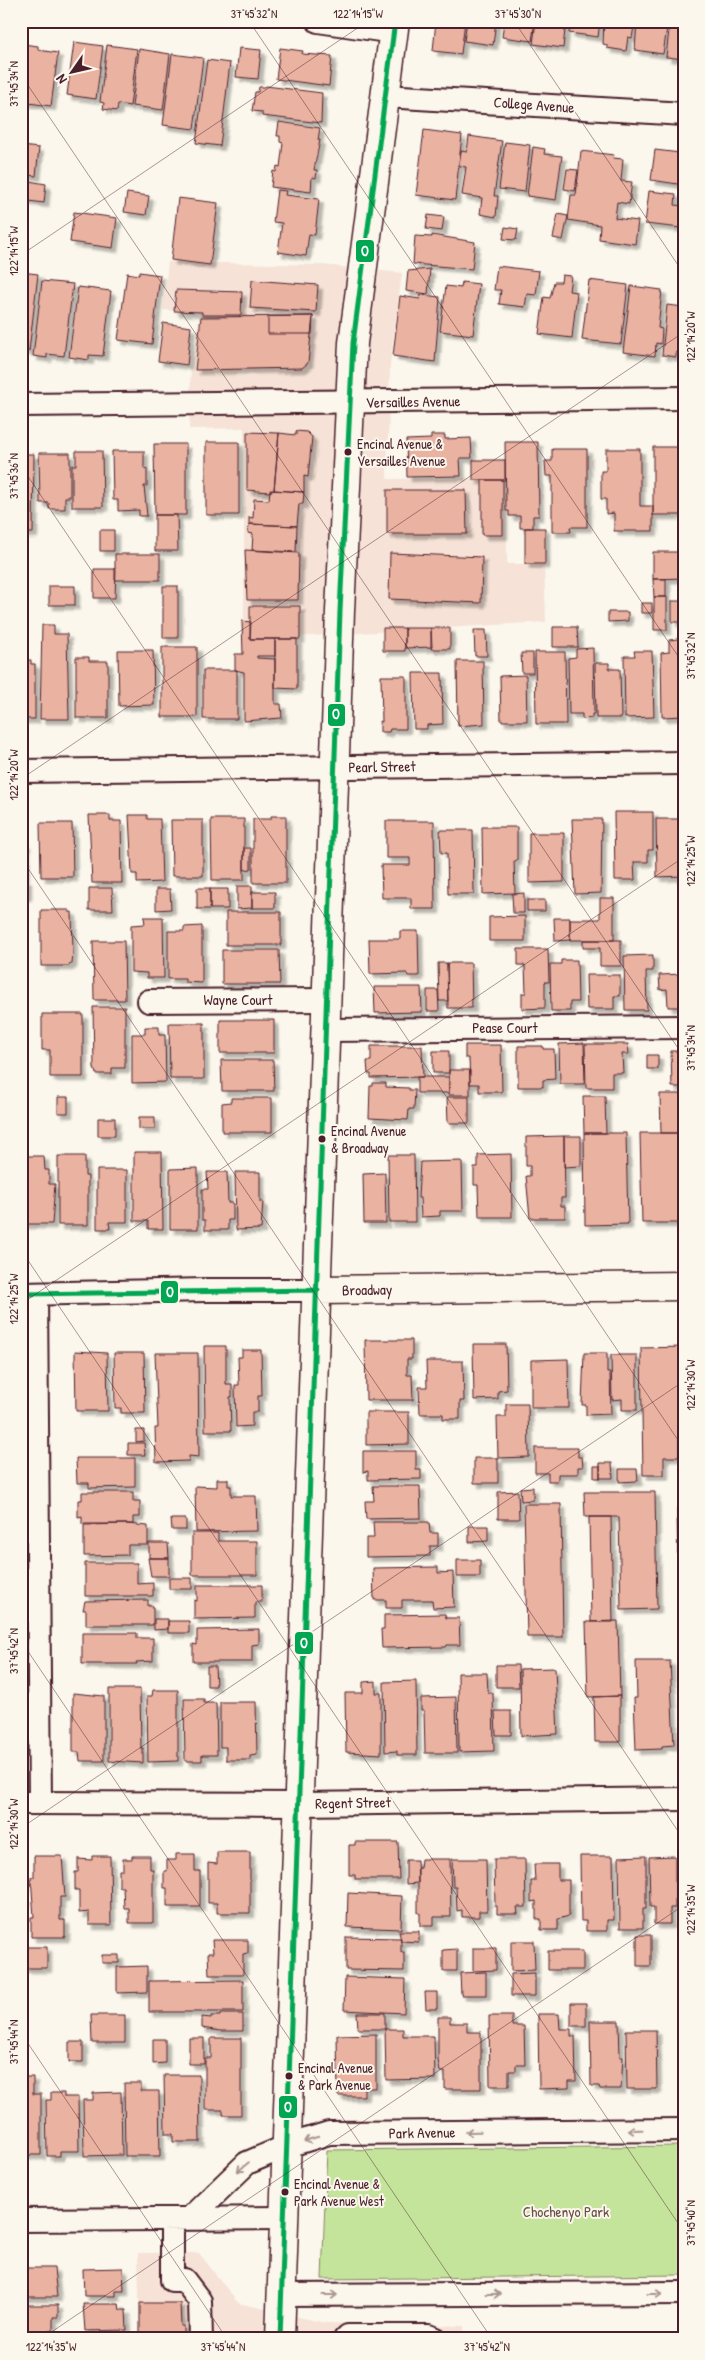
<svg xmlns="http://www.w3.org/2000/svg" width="705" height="2360" viewBox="0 0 705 2360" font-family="'Patrick Hand',sans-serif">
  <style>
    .built { fill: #f6e2d6 }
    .green { fill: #c5e49b; stroke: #888263 }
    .building { fill: #eab2a1; stroke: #4a1f2b; filter: url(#shadow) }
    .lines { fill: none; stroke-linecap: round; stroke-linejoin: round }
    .minor-casing { stroke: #4a1f2b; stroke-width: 26 }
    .major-casing { stroke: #4a1f2b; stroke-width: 31 }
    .minor { stroke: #fbf7ec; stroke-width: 22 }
    .major { stroke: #fbf7ec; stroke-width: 28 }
    .bus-1-casing { stroke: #fbf7ec; stroke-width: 9 }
    .bus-1 { stroke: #00a651; stroke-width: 5 }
    .oneway { stroke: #ab9695 }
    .ticks { fill: none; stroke: #4a1f2b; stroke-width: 1; stroke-opacity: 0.45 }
    .bus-dot { fill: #4a1f2b; stroke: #fbf7ec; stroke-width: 2 }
    .labels { text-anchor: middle; stroke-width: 4; stroke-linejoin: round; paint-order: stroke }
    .bus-label { font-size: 14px; fill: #4a1f2b; stroke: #fbf7ec; text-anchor: start }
    .street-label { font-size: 15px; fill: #4a1f2b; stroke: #fbf7ec }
    .park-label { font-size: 15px; fill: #695047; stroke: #fbf7ec }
    .line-badge { stroke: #fbf7ec; stroke-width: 2 }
    .badge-label { font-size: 14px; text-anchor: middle; font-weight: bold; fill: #fff }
    .neatline { fill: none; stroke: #4a1f2b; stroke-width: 2 }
    .ticks-label { font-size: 12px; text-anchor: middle; fill: #4a1f2b }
  </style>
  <defs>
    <filter id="shadow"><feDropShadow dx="4.5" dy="4.5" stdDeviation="1" flood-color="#0004"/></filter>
  </defs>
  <rect width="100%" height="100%" fill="#fbf7ec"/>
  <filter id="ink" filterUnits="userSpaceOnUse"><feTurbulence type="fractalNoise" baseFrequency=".02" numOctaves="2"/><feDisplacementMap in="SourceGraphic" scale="10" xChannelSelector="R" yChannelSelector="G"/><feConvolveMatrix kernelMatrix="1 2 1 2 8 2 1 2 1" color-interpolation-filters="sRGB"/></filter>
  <g filter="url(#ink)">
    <path class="built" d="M168 262 322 265 402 273 390 364 387 479 506 478 507 564H544L546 622 244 640V428L189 429 191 369 200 312 163 310Z
      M138 2253H199L238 2303 325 2323 464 2326V2339H140Z"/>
    <path class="green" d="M684 2146V2275L322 2279 327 2150Z"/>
    <path class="building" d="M436 21H465L461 54 433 51Z
      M467 21H496L493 45 464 41Z
      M504 21H535L532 41 502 37Z
      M536 21H566L563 48 533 44Z
      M571 21H600L598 37 569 33Z
      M604 21H635L632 38 628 37 626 51 607 48V45L603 44Z
      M637 21H668L663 54 635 50Z
      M670 21H684V59L666 57Z
      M74 42 103 46 96 99 67 95Z
      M23 44 38 46V50L58 53 51 106 21 102Z
      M107 45 137 49 130 106 118 104 117 111 103 109 104 103 100 102Z
      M239 48 261 50 258 79 236 77Z
      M280 48 303 51 302 54 332 56 329 86 276 79Z
      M139 49 170 54 163 110 132 106Z
      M172 54 203 58 194 129 163 125Z
      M207 60 230 63 220 146 196 143Z
      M266 86 322 93 321 123 262 116V112L252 111 255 92H258L259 87H265Z
      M279 122 320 128 318 140H320L314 170H317L316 178 312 177 311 192 271 187 273 171 276 172 277 166 280 167 283 143 280 142V136H277Z
      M424 130 462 135 455 200 416 195Z
      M469 136 502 141 494 196H498L496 217 480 214 482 198 462 195 466 167 459 166 461 151 467 152Z
      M505 142 530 145 525 192 499 189Z
      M21 146 39 148 36 176 21 174Z
      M533 147 545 149 544 154 562 156 556 200 527 196Z
      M655 150 680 153 679 164 684 165V185L651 180Z
      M581 151 614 155 613 158 623 159 621 181 632 182 629 204 617 202 615 218 638 221 635 244 599 239 600 225 568 220 571 195H576Z
      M567 169 578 170 575 191 564 189Z
      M23 180 46 184 44 203 21 200Z
      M277 190 286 191 285 195 319 199 315 235 309 234 306 256 278 252 282 223 273 222Z
      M649 191 676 194 675 205 683 206 681 228 645 224Z
      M127 193 149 196 146 215 124 212Z
      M178 198 218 203 210 265 171 260Z
      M74 212 117 218 113 248 70 242Z
      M558 214 568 216 563 240 553 238Z
      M428 215 444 217 442 231 426 229Z
      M505 227 518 229 516 240 503 239Z
      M432 235 475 242 472 269 413 264 415 236 432 237Z
      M497 266 539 271 536 295 527 294 525 307 499 304 501 290H494Z
      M430 269 428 294 406 291 408 271Z
      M21 272 38 274 29 351 21 350Z
      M139 272 160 275 152 344 118 340 127 273 139 275Z
      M562 275 571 276 569 291 577 292 572 338 539 334 544 297 550 298 554 282H561Z
      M252 280 318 285 316 312 250 308Z
      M589 280 628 285 621 344 582 340Z
      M42 281 73 284 64 356 47 354V358L33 356Z
      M462 282 479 284 473 335 440 331 446 286 461 288Z
      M631 286 662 290 658 328 662 329 661 344 656 343 655 356 623 352Z
      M78 287 111 291 103 356 89 355V360L69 357Z
      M176 290 242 292 241 315H202V312L174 311Z
      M421 295 440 297 435 362 393 356 400 296 420 299Z
      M667 305 684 307V352H676V357L662 355Z
      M268 316H313L312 334H268Z
      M313 316 308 363 302 368 195 370 201 317Z
      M163 323 191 327 187 365 158 361Z
      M296 431 307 432 312 437 308 477 304 476V492L274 490 279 433 296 435Z
      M247 432 279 433 274 490 269 492 247 490Z
      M431 435H445V439L471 438 472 458H460L461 476 407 477 406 440 431 439Z
      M206 442H239V515H206Z
      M505 442H538L539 516H533V528H520V516H509V511H506Z
      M154 444H186V515H155Z
      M653 447H684V515H653Z
      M552 449H587V527H570L571 532H552V476H546L545 461H552Z
      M606 449H640V506H653V531H614V513L606 514V499H601V471H606Z
      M76 451H102L103 507H72V465H76Z
      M112 451H144V468L147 469V486H144L147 516H139V510L118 511V500H113Z
      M39 453H70V497H65V509H49V503H40Z
      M21 454H34L33 533H21Z
      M473 460H505V480H473Z
      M482 480H503V535H482Z
      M270 490 304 492 303 504H299L297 526 249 524V517L253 518 254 499 269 500Z
      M387 490H466L467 534H387Z
      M155 515H177L178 551H155Z
      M249 524 297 526 296 552 252 550 253 534 248 533Z
      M525 528H545V564H525Z
      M100 530H114V551H100Z
      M245 550 299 553 298 600H247Z
      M653 552H684V578L653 579Z
      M390 553 482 557 481 603 389 599Z
      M115 554H160V580H115Z
      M94 569H116L115 598H94Z
      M653 579H666V597H654Z
      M49 586H75V605H49Z
      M163 586H178V638H163Z
      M654 597H667V630H654Z
      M672 601H684V622H672Z
      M641 603H652V613H641Z
      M250 606H300V639H250Z
      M608 612H628V621L608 622Z
      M242 621 251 622 250 639H275V656H257V658L275 659V704H281L282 718 244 721V672L235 670V654H243Z
      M42 625H54V634H67L69 719H40Z
      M553 627H577L578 647H553Z
      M383 628H405V651H383Z
      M405 628H431L432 647 405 648Z
      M431 628H450V649H431Z
      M474 630H486L487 656H475Z
      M678 636H684V716L662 717 661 653 669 652V640L678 639Z
      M275 639H297V689L275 688Z
      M162 647H197V717H162Z
      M593 648 594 714H592V718L582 719V714H569L568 658 576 657V649Z
      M118 650H153L154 705 119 706Z
      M634 651H652L654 717 625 718 624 656H635Z
      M535 652H565L566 724H536Z
      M521 653H533V673H522Z
      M76 657H89V661H108V718H76Z
      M21 660H31V664H35V719H21Z
      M457 661H483L484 724 458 726Z
      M595 663H609V669H620L621 718H596Z
      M203 670H237V719H203Z
      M413 673H442L443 724 427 725V729H414Z
      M526 675 527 721H501L500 676Z
      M381 676H406V729H390L389 732H380V721L382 722Z
      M614 812H653V850H648V862H634L635 880H615Z
      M89 815H110V821H121L122 883H92Z
      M129 815H147V819H160L162 882 137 883V874H132Z
      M271 816H286V883H253V819H271Z
      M211 819H244V880H212Z
      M572 819H602L601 893 575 894Z
      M656 819H684V876L657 877Z
      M171 820H203V876H172Z
      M386 821H434L435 909H411V898H382L381 865H410V858H386Z
      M40 823H72L73 877H41Z
      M482 827H517V861H514L515 893 483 894Z
      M440 830H473L474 894H448L447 853H441Z
      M529 833H564V882L529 883Z
      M21 843H26L24 879H27V896H21Z
      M244 848H251V869L244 870Z
      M237 886H252V908L237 909Z
      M89 888H112L113 910H89Z
      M197 888H210V909H197Z
      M156 889H170L171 909 156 910Z
      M210 889H228V909H210Z
      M252 892H275V908H252Z
      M524 893V913H513L512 894Z
      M600 898H614V940H570V919H600Z
      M527 900H545V911H527Z
      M41 910H69V912H72L73 952 72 964H70L69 966H41Z
      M226 912H281V945H226Z
      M525 916V941H489V917Z
      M144 917H163L164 978H147V973L131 972V925L145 924Z
      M554 918H570V940L555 941Z
      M202 926V983L185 982V979H168V931H184V927Z
      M400 931H418L419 976H408L407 973 370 974 369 939H400Z
      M583 940H621V966H600V948H583Z
      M93 941H124L125 1000H94Z
      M518 949H548L549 982H545V1008L522 1009V993H526L525 965H518Z
      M222 950H279L280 984H222Z
      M653 955V971H646L647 1010H625L624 956Z
      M561 960H577L578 1002H570V1011H551L550 964H561Z
      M438 963H447L448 1001H439Z
      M447 963H471L472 1008H448Z
      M684 974V1007H668L667 989 660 990 659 975Z
      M586 975H620V996H614V1009H587Z
      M374 987H421L422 1012 375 1013Z
      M427 990H438L439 1011H427Z
      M93 1007H125V1068H112V1074H96L94 1068Z
      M42 1014H83V1077H50V1050H42Z
      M220 1020H274V1053H220Z
      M169 1023H204V1079H170Z
      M145 1027H159V1035H165L166 1082 132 1083V1034H145Z
      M584 1043 585 1084H560L559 1044Z
      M585 1044H628L629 1054H622L623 1073H612V1088H586Z
      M465 1045H501L502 1092H479V1084H470L469 1058H465Z
      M371 1046H422L423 1077 371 1078V1074H368L367 1061H371Z
      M518 1046H543V1049H554L555 1079 543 1080V1087H518Z
      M433 1051H449V1073H433Z
      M671 1051H684V1087H672Z
      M647 1055H658V1069H647Z
      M221 1060H273L274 1091H222Z
      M449 1070H470V1095H449Z
      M417 1077H449V1093H417Z
      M373 1083H386V1087L409 1088V1090H415L414 1109H409L408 1120 369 1118 370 1086H373Z
      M660 1094H684V1133H661Z
      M583 1096H605L606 1133H584Z
      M58 1097H68V1113H58Z
      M447 1097H469V1123H448Z
      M231 1098H272V1132H222V1103L231 1102Z
      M139 1117H155V1129H139Z
      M98 1118H115V1136H98Z
      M584 1133H626L628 1224 585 1225Z
      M640 1133H682L683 1223H642Z
      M564 1136H581V1166L564 1167Z
      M564 1136 565 1198H561V1206H565V1218H530L526 1176H530V1166H526V1137Z
      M134 1152H162L163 1229H148V1221H134Z
      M511 1154 512 1217H479L478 1185H474V1167H478V1155Z
      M388 1155H414L415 1222H389Z
      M24 1156H44L45 1170H49V1184H55L52 1224H23L22 1172H24Z
      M58 1156H85V1176H88V1225H58Z
      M462 1161 463 1211H440V1216L421 1217 420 1198H418L420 1162Z
      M198 1168V1229H170V1169Z
      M97 1170H127V1222H109L110 1229H97Z
      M207 1172H227L228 1203H233V1220H228V1230H205V1220H202V1189H208Z
      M235 1172H260V1202H263L261 1229 236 1230Z
      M385 1173 386 1223H364L363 1174Z
      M365 1340H412V1359H407V1375H412L413 1400H366Z
      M473 1344H506L507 1390 498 1391V1399L474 1400Z
      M204 1346H226V1384H232V1397H230L231 1431H205Z
      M684 1347V1439H679V1457H664V1475H643L641 1348Z
      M242 1350H261L262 1396H258V1412H252V1426L236 1427 235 1385H239L238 1357H242Z
      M75 1351 107 1353 108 1411H76Z
      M114 1353H144L145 1413H121V1408H115Z
      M155 1353H198L199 1457 189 1456V1461L156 1462 155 1428H158Z
      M584 1353H607V1373H610L611 1414 586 1415V1405H582Z
      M611 1355H637V1410H622V1399L612 1400Z
      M568 1359 569 1408H531V1360Z
      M426 1361H463L464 1401H460V1419H443V1414H420L419 1387H427Z
      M506 1404H528L529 1457 498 1458 497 1417H506Z
      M366 1412H409V1444L366 1445Z
      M136 1430H144V1441L136 1442Z
      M128 1443H144L145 1455H128Z
      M535 1448H578V1457H582L583 1467H578V1474H558V1481H548V1473H535Z
      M363 1451H416V1470H421V1479L368 1480V1471L363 1472Z
      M76 1458H135V1487L89 1488V1483H77Z
      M474 1458H498V1483H474Z
      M600 1463H612L613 1478H600Z
      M594 1466H600V1478H594Z
      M619 1469H637L638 1481 619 1482Z
      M217 1479H228V1486H231V1496H256L257 1531 196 1532 195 1486 217 1487Z
      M373 1486H420L421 1518 366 1519 365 1501H374Z
      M533 1487V1500L521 1501 520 1488Z
      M518 1491 519 1519H498V1492Z
      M82 1492H133V1501H140V1517H133V1524H82V1516L78 1517V1500H82Z
      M584 1492H655L657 1609 621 1610 619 1517H585Z
      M524 1504H561L563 1637H527Z
      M677 1508H684V1639H679Z
      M589 1517H611L613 1622H591Z
      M171 1519H186V1530H172Z
      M373 1522H429L430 1533H438V1546H430V1556L366 1557V1538H374Z
      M127 1524 148 1526V1545H128V1555L84 1556V1525Z
      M469 1526H488V1541L469 1542Z
      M192 1533H218V1541H257V1575H192Z
      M149 1543H168L169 1558H149Z
      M148 1558H169V1576H151Z
      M457 1560H480V1577H457Z
      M85 1563H137V1584L153 1583V1596H85Z
      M438 1567V1573L453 1572 454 1607 433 1608 432 1600H402V1608H386V1600H374L373 1568Z
      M169 1578H192V1589H169Z
      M197 1585H262V1602H255V1618L194 1619V1600L197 1601Z
      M148 1600V1606H153V1625H86V1610H83L85 1601Z
      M445 1614 446 1618H459L460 1645H447L446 1647 382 1648 381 1629H384V1615Z
      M154 1619H168V1629L154 1630Z
      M168 1621H189V1633H168Z
      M618 1621 620 1696 588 1697 586 1622Z
      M259 1629V1644L252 1645V1662H193V1644L197 1645V1630Z
      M82 1633H137V1638H153V1661L136 1662 137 1664H82Z
      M636 1661H670L674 1745 662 1746V1749L636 1750 634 1698H637Z
      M681 1662H684V1682H680Z
      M496 1665H518L519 1687H496Z
      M207 1666H215L216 1686H207Z
      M555 1668 558 1734 521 1736 520 1669Z
      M458 1673H487L488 1693H493L494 1751 459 1752Z
      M376 1681V1693H381V1754L346 1752 345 1693H363V1682Z
      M416 1681 417 1755H397V1751L385 1752 384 1682Z
      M109 1689H140L141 1748H143V1763L109 1761Z
      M153 1690H178V1761L148 1762 147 1696H152Z
      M73 1693 104 1696V1761H80L79 1752H73Z
      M620 1696V1742H595L594 1697Z
      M456 1697 457 1753H425L424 1710H421V1698Z
      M184 1699H204V1703H216L217 1755H202V1761H185Z
      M220 1702H256L257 1755 250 1756V1760H226V1747H220Z
      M495 1711H511V1735H496Z
      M355 1842H398L399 1879H355V1875H349V1845H355Z
      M217 1852H250V1913H217V1903H208V1863L217 1864Z
      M176 1854H195V1871H200V1907H167V1888H164V1871H167V1860H176Z
      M34 1856H62L65 1897H60V1920H65V1937H31V1917H34L31 1877H34Z
      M92 1856H110L111 1925H89V1912L79 1913V1890H75V1872H78V1859L92 1860Z
      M132 1856H150V1869H153V1923H129V1908H124L123 1887H119V1870H123V1859H132Z
      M580 1856H613L614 1920H607V1931H586V1921H581Z
      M646 1856V1909H643V1928H620L619 1857Z
      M675 1856V1908H670V1924H654V1907H650L649 1857Z
      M421 1859H450L451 1917H434V1926H420V1913H418V1868H420Z
      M452 1859H486L487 1911H479V1917H462V1910L457 1911 456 1887H453Z
      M494 1859H525L526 1907H517L518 1914H497V1906H495Z
      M406 1860H417L418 1883 406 1884Z
      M534 1864H558V1880H569V1916L558 1919V1930H541V1919H536V1901L531 1902V1881H535Z
      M348 1893 402 1896 401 1929 347 1927Z
      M399 1931H419V1942L401 1941Z
      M637 1935H651V1966H637Z
      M346 1937 401 1938V1952H404V1971L346 1970Z
      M212 1940H248V1953L243 1954V1975H209L208 1953H213Z
      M511 1941H534L535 1970 511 1971Z
      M21 1947H47V1968H21Z
      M473 1948H496V1970L473 1971Z
      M457 1949V1971H443V1950Z
      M548 1951H583V1970H548Z
      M102 1955H119V1963H102Z
      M147 1966V1992L117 1993V1967Z
      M486 1972V1995H461L460 1973Z
      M535 1973V1996H511V1974Z
      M345 1977 405 1979 404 2013 344 2010Z
      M243 1980V2012H149V1981Z
      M425 1992H437V2009H426Z
      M571 2003H586V2026H571Z
      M357 2013H385V2029H358Z
      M220 2014H243V2031H220L202 2028V2017L211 2018V2016H220Z
      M538 2014H559L560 2029H571V2036H575L576 2081H569V2088L539 2089Z
      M91 2015H125V2043H92Z
      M489 2016H512V2026H524L525 2065H516V2071H509V2086H490Z
      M438 2017H450V2023H467V2032H481V2089H445V2072H440L438 2060Z
      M590 2021H619L620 2057H623L621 2089H600L599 2086H591Z
      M385 2029H403V2036H434L435 2079 386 2080Z
      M626 2030H656L657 2089H627Z
      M376 2034V2088H364V2096H338L337 2035Z
      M189 2038H204V2064H189Z
      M211 2038H241V2115H223V2110H205V2058H211Z
      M153 2039H165V2063L153 2064Z
      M69 2042H83V2062H69Z
      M164 2075H199L200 2142H173V2134H165Z
      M21 2077H33V2094H41V2155H21Z
      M124 2083H141V2091H159L160 2156H125Z
      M121 2092 122 2155 84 2156 83 2100H93V2093Z
      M51 2093H64V2097H78L79 2151H60V2156H47L46 2100H51Z
      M21 2268H54L57 2297H21Z
      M123 2268 124 2291H116V2296H84L83 2269Z
      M140 2303H180L181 2326H184V2339H140Z
      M83 2304H119L120 2310H126L127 2330 85 2331Z
      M21 2305H58V2317H53V2331H21Z"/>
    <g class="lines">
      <g class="minor-casing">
        <path id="minor" d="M318 21 394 32
          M385 96 684 114
          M21 405 684 398
          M21 771 684 763
          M149 1001 326 1000
          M326 1030 684 1027
          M22 1294 206 1290H318
          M36 1294 40 1803
          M21 1803 300 1804 684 1799
          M172 2219V2280H184L200 2301 201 2339
          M189 2219 247 2163 287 2146 329 2133 684 2130
          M21 2220 284 2218
          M282 2295 684 2293
          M345 2339 348 2336H429L436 2339"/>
      </g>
      <g class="major-casing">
        <path id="major" d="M318 1290 684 1286
          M280 2339 340 611 353 343 395 21"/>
      </g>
      <use href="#minor" class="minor"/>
      <use href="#major" class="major"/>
      <g class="bus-1-casing">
        <path id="bus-1" d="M21 1294 318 1290
          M280 2339 340 611 353 343 395 21"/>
      </g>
      <use href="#bus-1" class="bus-1"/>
    </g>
    <defs><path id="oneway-shaft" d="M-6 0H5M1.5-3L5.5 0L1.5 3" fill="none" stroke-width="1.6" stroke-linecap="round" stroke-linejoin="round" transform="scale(1.25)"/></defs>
    <g class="oneway">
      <use href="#oneway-shaft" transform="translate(635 2130) rotate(179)"/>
      <use href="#oneway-shaft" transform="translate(473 2132) rotate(179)"/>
      <use href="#oneway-shaft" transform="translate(311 2139) rotate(163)"/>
      <use href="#oneway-shaft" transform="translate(243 2167) rotate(141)"/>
      <use href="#oneway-shaft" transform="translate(493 2294)"/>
      <use href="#oneway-shaft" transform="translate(655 2294)"/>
      <use href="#oneway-shaft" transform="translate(330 2295)"/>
    </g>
  </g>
  <path class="ticks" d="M249 21 684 665M514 21 684 274M21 75 684 1057M21 255 368 21M21 466 684 1449M21 779 684 332M21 858 684 1840M21 1250 684 2232M21 1304 684 857M21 1641 492 2339M21 1828 684 1381M21 2033 227 2339M41 2339 684 1905"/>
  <g class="bus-dot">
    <circle cx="348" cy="452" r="4.5"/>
    <circle cx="322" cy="1139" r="4.5"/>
    <circle cx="289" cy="2076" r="4.5"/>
    <circle cx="285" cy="2192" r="4.5"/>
  </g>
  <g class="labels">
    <g class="bus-label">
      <text x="357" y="449">Encinal Avenue &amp;<tspan x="357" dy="17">Versailles Avenue</tspan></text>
      <text x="331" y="1136">Encinal Avenue<tspan x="331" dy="17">&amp; Broadway</tspan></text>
      <text x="298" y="2073">Encinal Avenue<tspan x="298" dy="17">&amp; Park Avenue</tspan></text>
      <text x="294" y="2189">Encinal Avenue &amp;<tspan x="294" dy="17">Park Avenue West</tspan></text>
    </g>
    <g class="street-label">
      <text transform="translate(534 105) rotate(4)" y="5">College Avenue</text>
      <text transform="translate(413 402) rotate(-1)" y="5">Versailles Avenue</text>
      <text transform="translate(382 767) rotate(-1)" y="5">Pearl Street</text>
      <text x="238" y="1005">Wayne Court</text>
      <text x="505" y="1033">Pease Court</text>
      <text transform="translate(367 1290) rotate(-1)" y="5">Broadway</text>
      <text transform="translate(353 1803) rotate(-1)" y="5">Regent Street</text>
      <text transform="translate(422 2133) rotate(-1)" y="5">Park Avenue</text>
    </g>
    <g class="park-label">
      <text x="566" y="2217">Chochenyo Park</text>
    </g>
  </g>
  <g class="line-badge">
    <rect x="355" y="239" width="20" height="24" rx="5" fill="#00a651"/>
    <rect x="327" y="703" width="19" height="24" rx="5" fill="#00a651"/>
    <rect x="160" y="1280" width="19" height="24" rx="5" fill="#00a651"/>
    <rect x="294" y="1631" width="20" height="24" rx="5" fill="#00a651"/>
    <rect x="278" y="2095" width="20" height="24" rx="5" fill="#00a651"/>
  </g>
  <g class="badge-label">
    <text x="365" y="256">O</text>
    <text x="336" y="719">O</text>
    <text x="170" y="1297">O</text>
    <text x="304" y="1648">O</text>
    <text x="288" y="2112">O</text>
  </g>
  <rect width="705" height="2360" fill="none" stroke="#fbf7ec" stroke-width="55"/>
  <g transform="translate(72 72) rotate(236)" stroke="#fbf7ec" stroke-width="4" paint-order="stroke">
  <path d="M0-4L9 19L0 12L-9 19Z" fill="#4a1f2b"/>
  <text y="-8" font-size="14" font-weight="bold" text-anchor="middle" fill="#4a1f2b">N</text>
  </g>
  <rect x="28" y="28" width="650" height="2304" class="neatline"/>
  <g class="ticks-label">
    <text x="254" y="18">37°45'32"N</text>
    <text x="358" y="18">122°14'15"W</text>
    <text x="518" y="18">37°45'30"N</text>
    <text transform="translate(14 84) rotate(-90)" y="4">37°45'34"N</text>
    <text transform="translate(14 251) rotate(-90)" y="4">122°14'15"W</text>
    <text transform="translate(691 337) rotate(-90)" y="4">122°14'20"W</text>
    <text transform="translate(14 476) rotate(-90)" y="4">37°45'36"N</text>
    <text transform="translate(691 656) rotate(-90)" y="4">37°45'32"N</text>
    <text transform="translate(14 775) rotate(-90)" y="4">122°14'20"W</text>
    <text transform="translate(691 861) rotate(-90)" y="4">122°14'25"W</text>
    <text transform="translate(691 1048) rotate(-90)" y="4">37°45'34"N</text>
    <text transform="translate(14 1299) rotate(-90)" y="4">122°14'25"W</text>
    <text transform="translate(691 1385) rotate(-90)" y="4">122°14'30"W</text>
    <text transform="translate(14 1651) rotate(-90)" y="4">37°45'42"N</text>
    <text transform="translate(14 1824) rotate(-90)" y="4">122°14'30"W</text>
    <text transform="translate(691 1910) rotate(-90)" y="4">122°14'35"W</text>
    <text transform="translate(14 2042) rotate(-90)" y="4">37°45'44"N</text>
    <text transform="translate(691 2223) rotate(-90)" y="4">37°45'40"N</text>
    <text x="51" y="2351">122°14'35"W</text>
    <text x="223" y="2351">37°45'44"N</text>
    <text x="487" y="2351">37°45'42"N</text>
  </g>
</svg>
